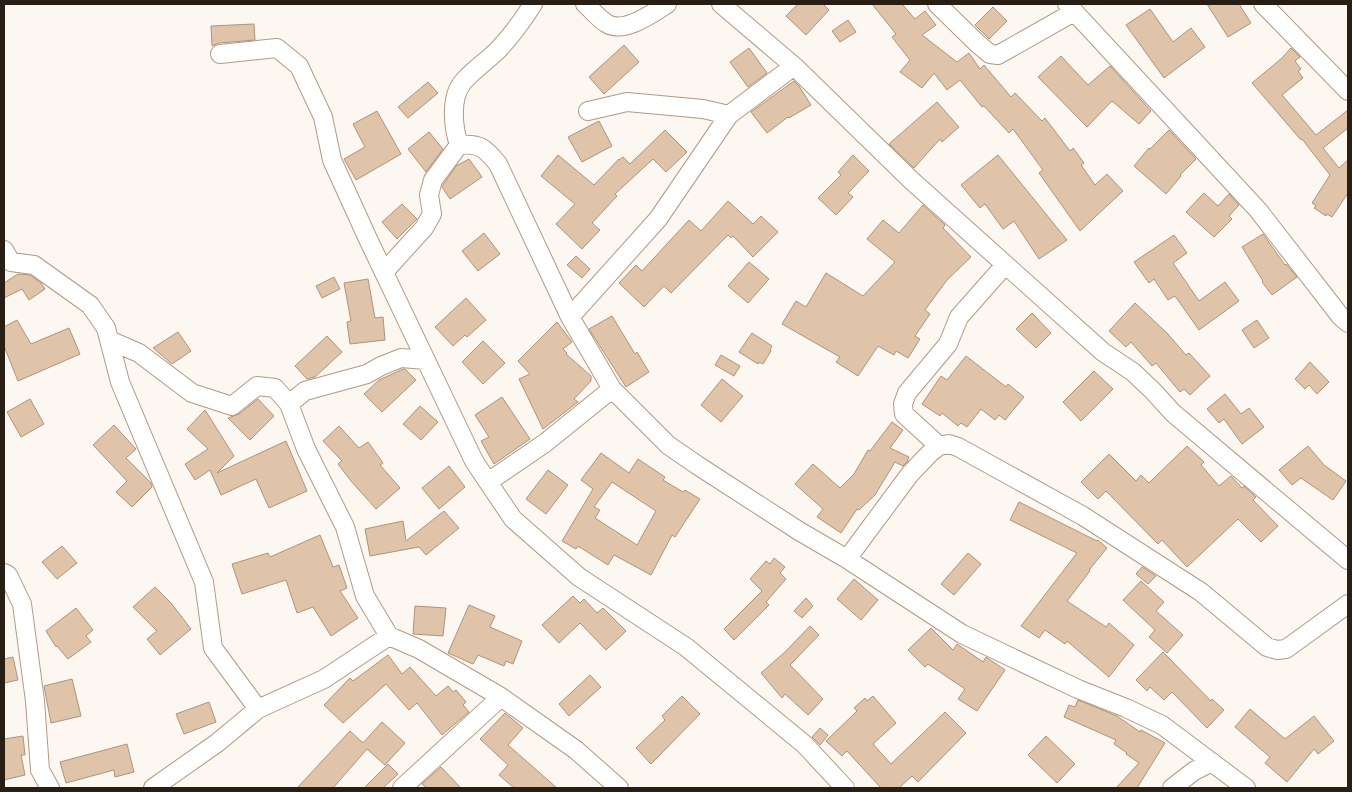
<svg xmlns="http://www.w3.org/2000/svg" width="1352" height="792" viewBox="0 0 1352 792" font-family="Karla,sans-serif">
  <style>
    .building { fill: #e0c4aa; stroke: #ad937a; fill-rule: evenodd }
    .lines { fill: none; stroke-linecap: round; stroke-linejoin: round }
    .minor-casing { stroke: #b49980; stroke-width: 20 }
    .minor { stroke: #fff; stroke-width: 18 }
  </style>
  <rect width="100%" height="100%" fill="#fdf7f1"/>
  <path class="building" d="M798 4H823L829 10 806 35 786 16Z
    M872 4H902L915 19 925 11 936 25 922 35 957 62 969 53 980 69 984 65 1011 97 1015 93 1042 121 1045 118 1070 151 1073 148 1084 163 1081 165 1095 185 1107 174 1123 191 1080 231 1039 173 1043 170 1013 129 1009 133 984 106 982 107 960 80 947 90 934 73 922 88 900 72 910 60 892 37 896 34Z
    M1207 4H1239L1251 23 1228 37Z
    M993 7 1007 21 989 39 975 25Z
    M1150 9 1173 42 1191 28 1205 47 1164 78 1126 25Z
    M848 20 856 32 840 42 832 31Z
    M254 24 255 40 219 43 212 46 211 26Z
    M624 45 639 62 604 94 589 77Z
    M749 48 767 73 748 87 730 62Z
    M1291 48 1300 57 1295 61 1301 69 1298 71 1303 78 1282 95 1316 135 1348 110V128L1323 148 1339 168 1348 160V193L1332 217 1327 214 1326 216 1314 208 1316 206 1312 203 1330 175 1302 139 1301 140 1252 83 1282 58Z
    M1061 56 1088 85 1110 66 1151 111 1139 124 1112 101 1087 127 1038 77Z
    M794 81 799 86 811 105 789 118 788 117 767 133 751 112Z
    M428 82 438 93 408 118 398 107Z
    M937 102 959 127 942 142 940 139 914 168 889 144Z
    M377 111 401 154 356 180 344 159 365 147 353 124Z
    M599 121 612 146 582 162 568 137Z
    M665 130 687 152 666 172 653 159 615 194 617 196 592 223 600 230 582 249 556 224 575 204 541 176 558 155 594 185 619 159V160L623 157 630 164Z
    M1169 130 1196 159 1180 175 1181 176 1166 194 1134 166 1149 148 1150 149Z
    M429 132 443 149 426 172 408 149Z
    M853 155 869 171 848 193 853 197 836 215 818 198 841 175 838 172Z
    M998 155 1067 240 1039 259 1014 221 1003 229 985 204 980 208 961 185Z
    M469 159 482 177 450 199 442 187 443 185 456 166Z
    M1204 193 1218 206 1229 194 1239 205 1229 216 1232 219 1214 237 1186 212Z
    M728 201 753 224 761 216 778 232 753 257 733 236 731 238 728 235 671 293 664 286 644 307 619 283 636 265 642 271 689 220 701 231Z
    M402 204 417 219 397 239 382 222Z
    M923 205 945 225 943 228 971 257 947 280 925 310 930 314 915 336 920 339 908 358 896 351 894 355 878 346 858 376 836 362 840 357 782 324 796 301 806 307 826 273 863 296 895 262 867 239 883 220 899 233Z
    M484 233 500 254 478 271 462 251Z
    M1263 234 1285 265 1286 264 1297 277 1272 295 1262 282 1263 281 1242 247Z
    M1174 235 1187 253 1173 263 1199 301 1225 282 1239 301 1199 330 1175 296 1168 300 1154 279 1149 283 1134 262Z
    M576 256 590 269 582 278 567 265Z
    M749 262 769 279 748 303 728 286Z
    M18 274 30 275 41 283 45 289 29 300 22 289 4 298V283Z
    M334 277 340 289 322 298 316 286Z
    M368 279 375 318 383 317 385 340 350 344 347 322 351 321 344 283Z
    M466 298 486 320 467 337 465 335 453 346 435 327Z
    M1135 303 1167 333 1186 355 1189 353 1210 376 1190 395 1184 389 1180 392 1156 363 1152 366 1131 342 1126 347 1109 331Z
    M1032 313 1051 333 1036 348 1016 329Z
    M612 316 635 354 637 352 649 372 626 387 589 329Z
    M17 320 31 344 69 328 80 354 18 381 4 346V327Z
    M1257 320 1269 338 1254 348 1242 330Z
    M557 322 572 342 563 349 567 353 566 354 591 376V381L574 399 578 402 543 429 519 379 530 374 518 361Z
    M178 332 191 351 172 364 153 348Z
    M752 333 772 346 770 350 771 351 763 364 759 362 758 364 739 352Z
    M327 336 342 352 315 377 307 379 295 366Z
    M483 341 505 363 483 384 462 362Z
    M721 355 740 366 734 376 715 365Z
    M966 356 1006 387 1008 384 1024 397 1005 420 999 415 995 420 981 409 967 427 961 423 958 426 942 413 940 416 922 404 941 376 947 380Z
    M1310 362 1329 382 1317 394 1309 385 1305 389 1295 379Z
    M403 369H405L416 380 382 412 364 394 379 380Z
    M1094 371 1113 389 1081 421 1063 402Z
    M722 379 743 396 721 422 701 405Z
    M1225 394 1241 414 1249 408 1264 427 1242 444 1224 419 1219 423 1207 409Z
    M502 397 530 439 494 464 481 441 489 437 475 415Z
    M30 399 44 424 21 437 7 412Z
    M258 399 274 416 250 440 228 418 239 414Z
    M420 406 438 422 421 440 403 424Z
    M205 410 234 456 217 473 286 441 307 491 269 508 256 479 221 495 210 470 195 480 185 464 208 449 187 429Z
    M892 422 903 430 890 448 909 457 907 462 903 466 895 462 875 495 859 510 857 509 841 533 817 517 823 509 795 484 813 464 840 488 854 474 868 450 870 451Z
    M114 425 136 449 126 458 151 483 152 487 132 507 116 492 127 481 93 445Z
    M339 426 359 448 368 442 383 463 380 465 400 488 376 509 351 481 338 464 342 461 323 441Z
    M1187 446 1204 462 1201 465 1219 486 1231 476 1242 488 1244 486 1256 497 1253 500 1278 526 1261 542 1238 519 1187 567 1162 540 1158 544 1106 491 1098 499 1081 482 1109 454 1136 481 1141 475 1149 483Z
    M1308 446 1324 465 1346 481 1333 500 1301 478 1292 485 1279 470Z
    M601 453 629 473 638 459 665 477 663 480 683 492 685 490 700 499 675 537 672 535 651 575 614 555 608 565 578 546 576 549 562 541 593 489 581 480ZM612 482 656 511 637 545 595 518 600 510 594 507Z
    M449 466 465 487 439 509 422 488Z
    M548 470 568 485 546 514 526 499Z
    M1019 502 1097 541 1098 540 1107 548 1089 570 1090 571 1067 601 1106 627 1109 623 1134 645 1109 677 1067 641 1065 644 1045 630 1039 638 1021 626 1077 553 1010 520Z
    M444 511 459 528 426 555 419 547 370 556 365 529 403 521 406 541Z
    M320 535 333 567 339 565 347 588 340 591 358 618 331 636 313 607 297 613 286 580 242 594 232 564 268 553 270 557Z
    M62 546 77 563 57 579 42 562Z
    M968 553 981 564 954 595 941 584Z
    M774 558 785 567 780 573 786 579 766 602 769 605 734 640 724 629 762 591 750 579 766 561 770 564Z
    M1142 567 1156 576 1148 584 1136 574Z
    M854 579 878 600 861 620 837 599Z
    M1141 581 1164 602 1156 611 1183 635 1167 653 1149 637 1155 630 1123 600Z
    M155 587 171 603 191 629 160 655 147 639 157 631 133 607Z
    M573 596 580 603 584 599 597 613 603 608 626 631 606 650 580 623 559 643 542 625Z
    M806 598 813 606 802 618 794 611Z
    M469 605 495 616 490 627 522 641 513 664 506 661 504 666 478 655 473 664 448 653Z
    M415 606 446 608 443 636 413 634Z
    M76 608 93 630 86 636 91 642 68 659 57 646 56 647 46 631Z
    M810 626 819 635 790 665 823 699 808 715 785 694 782 698 761 673 785 652Z
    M931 628 953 650 957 644 983 662 986 657 1005 670 977 711 958 699 965 689 928 664 925 667 908 650Z
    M1163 652 1211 701 1212 699 1224 710 1207 728 1172 692 1164 700 1150 687 1147 691 1136 680Z
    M388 655 402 674 410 667 436 696 448 686 453 692 456 690 466 702 463 705 469 712 442 735 417 703 409 710 386 684 343 723 324 705 350 678 353 681Z
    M13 657 18 680 4 683V659Z
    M590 675 601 687 569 716 559 704Z
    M72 679 81 716 51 723 44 686Z
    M682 696 700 714 651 764 636 748 665 720 662 716Z
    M873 696 896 723 873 744 891 764 945 712 966 733 918 782 912 776 899 788H881L847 751 842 756 826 741 857 711 854 708 865 698 867 701Z
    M1078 700 1117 716 1140 732 1141 730 1165 743 1137 788H1116L1139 763 1126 754 1127 753 1114 744 1116 740 1064 717 1069 705 1075 707Z
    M209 702 216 722 184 734 176 714Z
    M1250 709 1285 739 1314 716 1334 741 1318 754 1314 749 1287 782 1265 763 1270 757 1235 727Z
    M505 713 523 728 508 745 557 788H514L499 775 508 765 480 739Z
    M382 722 405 743 385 765 367 749 333 788H297L350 731 363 743Z
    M820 728 828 735 820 745 812 737Z
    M23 736 25 755H21L25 775 4 780V739Z
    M1046 736 1075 764 1057 783 1028 755Z
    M127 744 134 772 115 777 114 770 66 783 60 762Z
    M388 764 398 774 383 788H364Z
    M441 767 461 788H427L422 784Z"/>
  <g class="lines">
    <g class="minor-casing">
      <path id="minor" d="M585 4C592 10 598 18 606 23 623 35 653 13 667 4
        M721 4 794 66 911 180 1103 352 1133 372 1153 391 1173 413 1348 560
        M937 4 978 44 990 54 998 55 1074 12
        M1067 4 1258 210 1341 317 1348 323
        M1263 4 1348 91
        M220 54 277 48 299 66 323 117 332 160 368 239 474 461 488 482 545 443 612 389
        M588 111 627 102 703 109 729 115
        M459 145C453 127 450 97 463 82 473 70 487 61 498 50 511 36 523 20 533 4
        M4 250 11 262 34 265 90 305 106 328 120 382 204 582 213 648 258 709 324 679 389 636
        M384 272 424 228 432 214 429 195 433 180 459 145C480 143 485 148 498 164L570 317 612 389 668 445 697 465 799 531 847 559 962 634 1078 689 1126 708 1162 725 1246 788
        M570 317 658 219 729 115 794 66
        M109 340 139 353 192 393 232 406 257 386 275 388 289 404 306 449 345 527 365 596 389 636 419 649 501 697 576 750 619 788
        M289 404 305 391 367 374 381 366 401 358 426 360
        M939 446 904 414 903 404 907 393 948 344 959 317 1005 265
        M488 482 513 519 579 577 686 647 804 744 845 788
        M847 559 910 474 930 453 939 446 949 444 958 447 1083 516 1201 592 1267 647 1277 650 1286 649 1348 604
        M4 573 8 575 22 604 35 701 40 770 50 788
        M153 788 217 743 258 709
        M402 788 501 697
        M1172 788 1194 771 1212 762"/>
    </g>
    <use href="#minor" class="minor"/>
  </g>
  <rect width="1352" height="792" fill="none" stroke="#281e14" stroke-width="10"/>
</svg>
